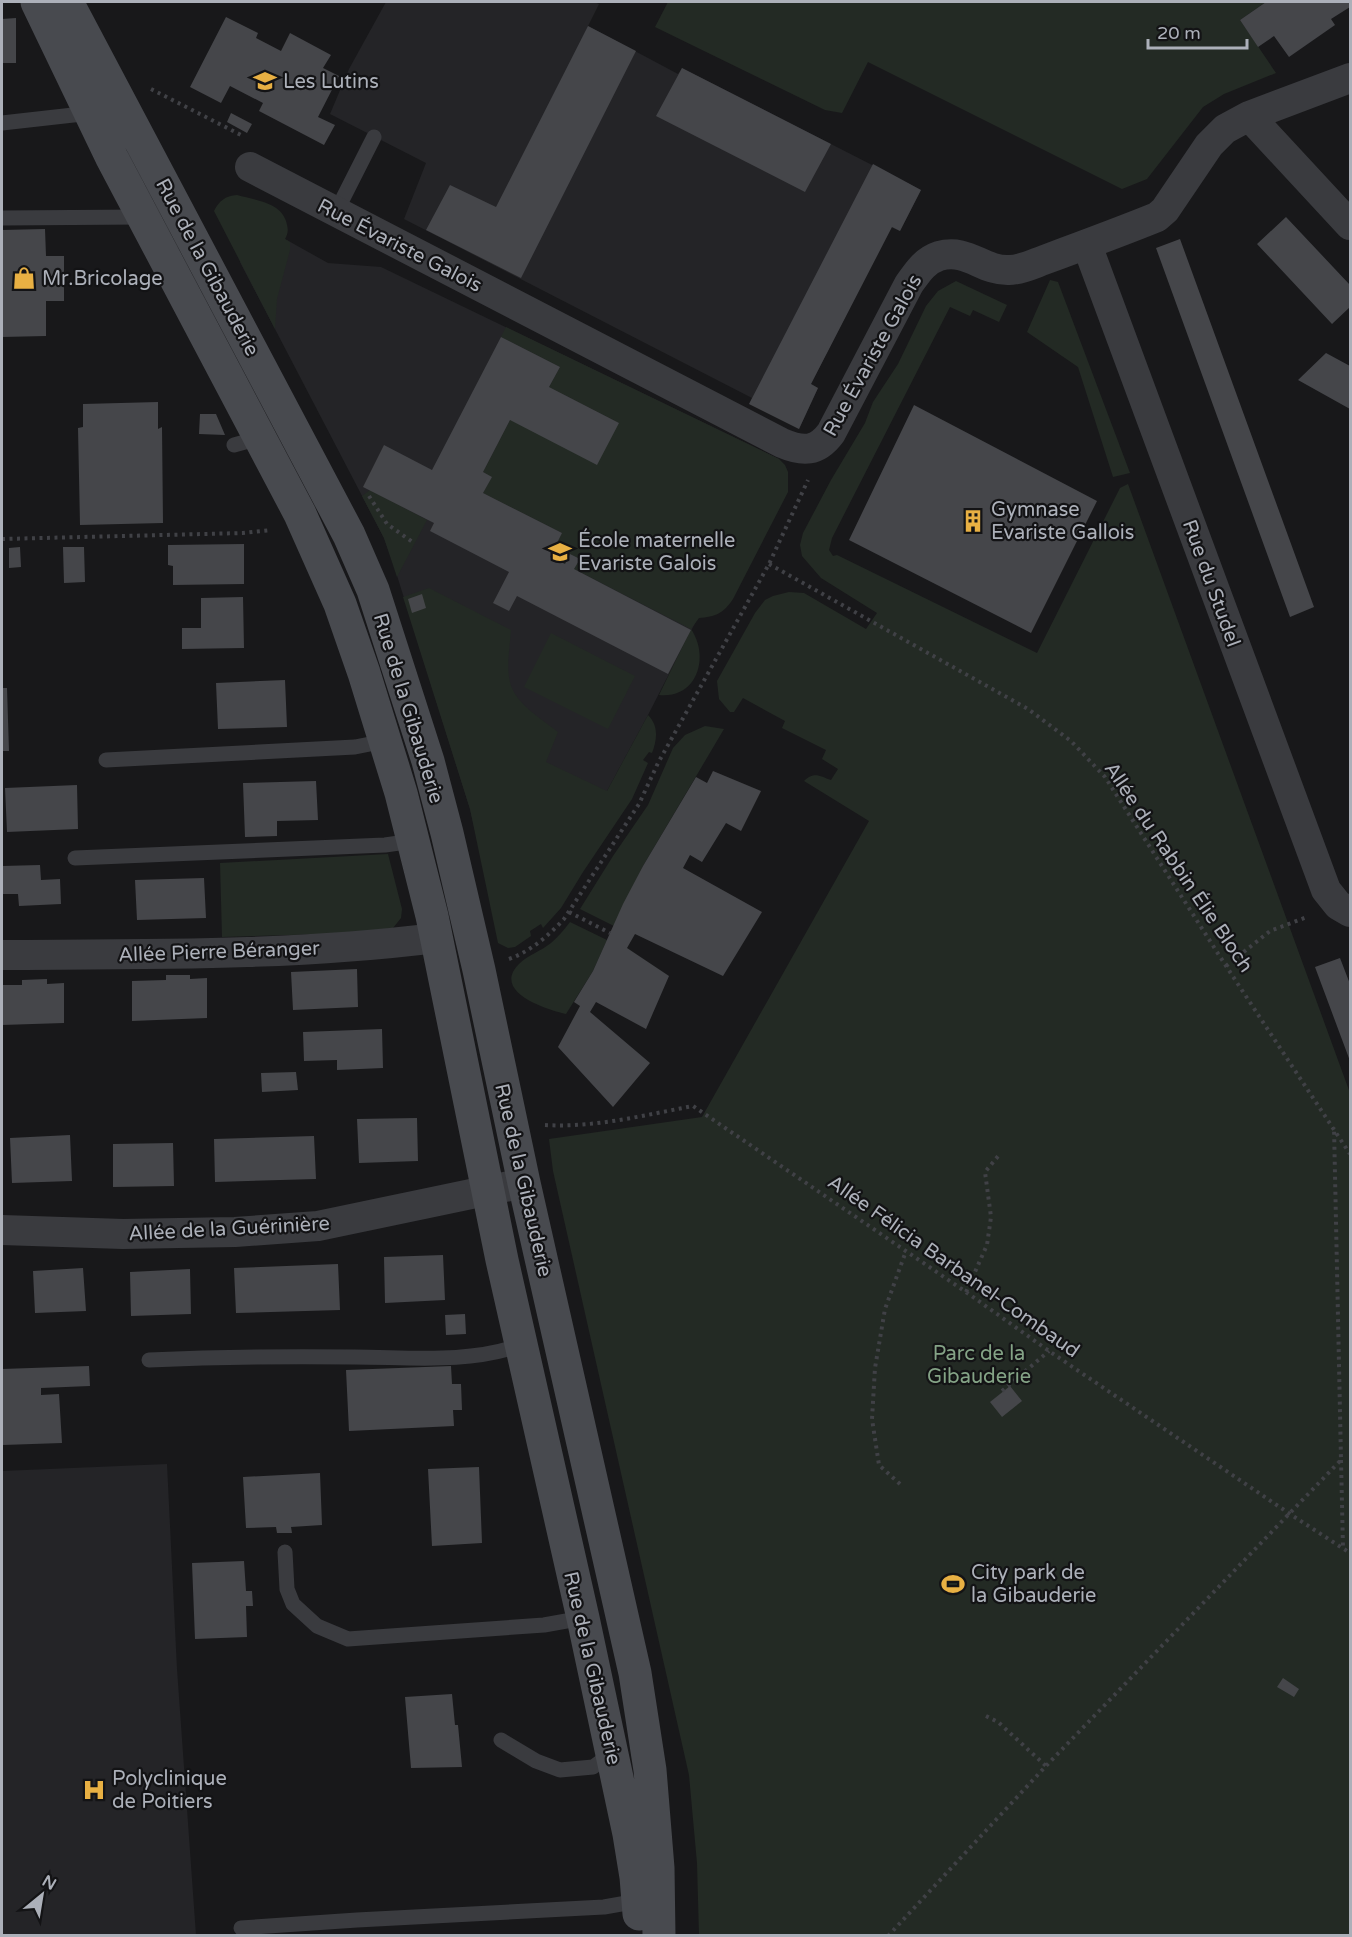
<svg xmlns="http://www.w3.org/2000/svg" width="1352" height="1937" viewBox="0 0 1352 1937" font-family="'Varela Round',sans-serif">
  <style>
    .built { fill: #242427 }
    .green { fill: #232a24 }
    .building { fill: #45464a }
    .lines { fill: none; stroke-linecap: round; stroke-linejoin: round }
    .path { stroke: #404146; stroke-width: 4; stroke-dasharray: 3 4.5; stroke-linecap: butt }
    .lane { stroke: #3a3b3f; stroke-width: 15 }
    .street { stroke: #3a3b3f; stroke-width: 30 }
    .secondary { stroke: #484a4f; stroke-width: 33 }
    .labels { text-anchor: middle; stroke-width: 4.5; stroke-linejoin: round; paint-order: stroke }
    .poi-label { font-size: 20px; fill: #acb0b9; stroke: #131315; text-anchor: start }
    .street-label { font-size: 20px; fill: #acb0b9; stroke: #131315 }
    .park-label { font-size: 20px; fill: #84a386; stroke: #131315 }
  </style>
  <rect width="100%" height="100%" fill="#18181a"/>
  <path class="built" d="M386 2H594L599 4 588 26 678 74 682 68 921 190 900 231 891 227 811 384 818 388 799 429 749 404 752 398 404 219 426 163 330 114 349 69Z
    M285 239 328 263 381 267 779 459 648 715 607 791 486 878 470 809 394 566 384 538 240 262Z
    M167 1464 177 1669 196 1935H2V1471Z"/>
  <path class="green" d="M668 2H1266L1240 20 1276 73 1224 94 1203 107 1147 179 1122 189 868 62 842 113 825 110 655 27Z
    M237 195C255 200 280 202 286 221 288 228 289 232 285 239L290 242V250L277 299 275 329 214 211C219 201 225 196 237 195Z
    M1050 280 1058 282 1130 473 1113 477 1078 367 1027 332Z
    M956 281 1007 305 999 322 973 310 970 316 950 307 832 538 829 550 833 556 837 555 1037 653 1120 488 1128 484 1350 1093V1935H699L697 1863 689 1775 553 1171 549 1139 702 1117 869 821 804 781C814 771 820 776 831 780L838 769 822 759 826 750 782 728 785 721 743 698 734 712H730L719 699 717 681 755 613 765 600 773 596 789 592 804 593 866 629 877 613 821 578 802 556 800 545 803 533 831 480 865 423 873 402 898 364 926 306 938 291Z
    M506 327 779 459 785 465 788 472V492L733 599C724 613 715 617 699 618L691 629C710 657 697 699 659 695L691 629 574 569 579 560 570 554 565 564 550 557 562 533 483 493 491 477 483 472 510 420 619 423 549 387 560 367 501 337Z
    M370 490 427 520 397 577 384 538 362 496Z
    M429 588 511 630C510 646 506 666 510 682 515 704 542 719 558 732L546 762 607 791 648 715C659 726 657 740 652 753L649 752 643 760 648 763 632 799 583 872 561 908 543 928 541 924 530 931 531 936 515 947 508 948 498 943 470 809 403 597Z
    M551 633 635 676 608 729 524 687Z
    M705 726 724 729 643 866 614 926 580 909 613 856 648 805 673 748 685 735Z
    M388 854 402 909 401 918 393 928 362 933 222 937 220 863Z
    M570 922 607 940 593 971 566 1014C547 1010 491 992 519 964 528 955 541 951 551 943 558 937 564 930 570 922Z"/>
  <path class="building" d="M1266 2H1350V7L1331 19 1335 25 1289 57 1274 36 1258 47 1240 20Z
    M226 17 258 33 256 38 281 51 290 33 331 55 323 68 339 76 318 117 335 125 324 145 259 111 263 103 230 86 221 103 190 87Z
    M16 18V63H2V19Z
    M588 26 636 51 521 278 426 230 450 185 496 207Z
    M682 68 831 144 805 192 656 116Z
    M231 113 252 124 247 133 227 122Z
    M873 164 921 190 900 231 892 227 811 384 818 388 799 429 749 404Z
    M1286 217 1350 285V307L1332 324 1257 244Z
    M45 229 46 256H64V301H46V336L2 337V230Z
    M1180 239 1314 607 1290 617 1156 248Z
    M501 337 560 367 549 387 619 423 597 465 510 420 483 472 492 477 483 493 562 533 550 557 565 564 570 554 580 559 574 569 691 630 668 674 517 596 509 611 493 603 509 572 430 531 434 523 363 487 384 445 432 470Z
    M1326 353 1350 366V409L1298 380Z
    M158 402V429L162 427 163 523 80 525 78 428 83 427V404Z
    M914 405 1097 501 1031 633 849 540Z
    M200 414H216L225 435 199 434Z
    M244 544V584L173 585V566L168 565V545Z
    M20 547 21 567 9 568V548Z
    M63 547H84L85 582 64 583Z
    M422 594 426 608 412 613 408 599Z
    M243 597 244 648 182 649V628H201V598Z
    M285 680 287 727 218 729 216 683Z
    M2 688H7L9 751H2Z
    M713 771 761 791 741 831 726 823 702 862 690 855 683 868 762 912 723 976 635 934 627 948 669 976 646 1029 596 1002 590 1012 650 1063 613 1107 558 1047 580 1006 574 1002 593 971 623 904 643 866 696 777 707 783Z
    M316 781 318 820 277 821V836L245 837 243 783Z
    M77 785 78 829 7 832 5 788Z
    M40 865 41 880 60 879 61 904 19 906 18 894H2V866Z
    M204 878 206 918 137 920 135 880Z
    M1340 958 1350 984V1061L1315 967Z
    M357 969 358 1007 293 1010 291 972Z
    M166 975H190V979L207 978V1018L132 1021V981L166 980Z
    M47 979V984L64 983V1023L2 1025V985H22V980Z
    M382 1029 383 1068 337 1070V1060L304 1061 303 1032Z
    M296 1072 298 1090 262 1092 261 1073Z
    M417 1118 418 1161 359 1163 357 1119Z
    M70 1135 72 1181 12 1183 10 1138Z
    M314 1136 316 1179 215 1182 214 1139Z
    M173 1143 174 1186 113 1187V1144Z
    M443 1255 445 1300 385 1303 384 1257Z
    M338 1264 340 1310 236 1313 234 1268Z
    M83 1268 86 1311 35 1313 33 1271Z
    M190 1269 191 1314 131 1316 130 1272Z
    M465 1314 466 1334 446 1335 445 1315Z
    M89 1366 90 1386 41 1388V1395L59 1394 62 1443 3 1445 2 1369Z
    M451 1366 452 1384H461L462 1410H453L454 1426 349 1431 346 1370Z
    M1010 1386 1022 1401 1002 1417 990 1402Z
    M479 1467 482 1543 432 1546 428 1469Z
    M320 1473 322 1525 291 1527 292 1533H277L276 1527 246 1528 243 1477Z
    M244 1561 246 1591H252L253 1606H246L247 1637 195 1639 192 1563Z
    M1283 1678 1299 1689 1294 1697 1277 1687Z
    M452 1694 455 1725H458L462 1767 411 1768 405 1697Z"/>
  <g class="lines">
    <path class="path" d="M151 89 243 136
      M369 496 387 524 414 543
      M2 539 243 533 271 530
      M769 564 1028 709 1071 741 1105 777 1226 966 1350 1154
      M569 912 610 933
      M509 959C531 951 548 936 564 919L639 804 658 763 769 564 808 480
      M1226 966 1270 931 1307 917
      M545 1125C594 1128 645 1115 693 1106L966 1292 1049 1351 1290 1514 1350 1553
      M966 1292 987 1245 991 1217 985 1172 999 1155
      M1002 1391 1049 1351
      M1341 1460 1343 1548
      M900 1484 879 1465 872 1419 875 1368 885 1309 906 1251
      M986 1716 998 1722 1046 1766
      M888 1936 1046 1766 1341 1460 1334 1127"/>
    <path class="lane" d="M2 123 91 113
      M336 212 374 137
      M2 218 142 217
      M234 445 259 438
      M106 760 355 747 385 741
      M75 858 385 845 413 841
      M149 1360C217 1357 285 1356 354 1357 409 1357 468 1364 521 1345
      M285 1552 287 1589 293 1604 317 1626 348 1639 544 1625 583 1618
      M501 1740 536 1761 560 1770 593 1767 600 1762 611 1749
      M241 1928 357 1920 604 1907 638 1901"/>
    <path class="street" d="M1249 116 1350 225
      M250 167 782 443C803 452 817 452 831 433L909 284C917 273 924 261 939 256 968 248 982 271 1009 270 1021 270 1033 264 1044 260 1082 246 1120 232 1157 217L1165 210 1209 145 1225 129 1249 116 1350 78
      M1087 245 1326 890 1338 905 1350 912
      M2 955C146 954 292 956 436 938
      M2 1230 123 1234 235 1232 318 1226 524 1183"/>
    <path class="secondary" d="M37 2 112 158 300 514 340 604 364 673 401 793 432 916 502 1260 583 1618 629 1834 636 1877 639 1914
      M67 2 349 535 373 590 428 761 447 833 479 970 524 1183 635 1673 650 1770 658 1868 659 1936"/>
  </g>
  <defs>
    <g id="school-bare" transform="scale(1.8)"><path d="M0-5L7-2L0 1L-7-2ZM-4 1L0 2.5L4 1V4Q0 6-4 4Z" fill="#e8b043" stroke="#131315" stroke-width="2.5" paint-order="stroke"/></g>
    <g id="shop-bare" transform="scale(1.8)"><path d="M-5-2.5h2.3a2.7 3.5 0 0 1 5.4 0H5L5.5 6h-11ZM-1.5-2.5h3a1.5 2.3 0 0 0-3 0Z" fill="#e8b043" stroke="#131315" stroke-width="2.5" paint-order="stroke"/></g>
    <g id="building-bare" transform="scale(1.8)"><path d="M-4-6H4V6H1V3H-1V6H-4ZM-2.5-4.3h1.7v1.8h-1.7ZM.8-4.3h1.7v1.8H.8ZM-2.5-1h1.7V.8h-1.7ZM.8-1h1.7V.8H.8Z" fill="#e8b043" stroke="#131315" stroke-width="2.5" paint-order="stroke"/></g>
    <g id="stadium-bare" transform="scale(1.8)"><path d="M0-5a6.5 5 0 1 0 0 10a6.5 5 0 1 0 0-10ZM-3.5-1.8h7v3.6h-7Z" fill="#e8b043" stroke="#131315" stroke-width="2.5" paint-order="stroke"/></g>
    <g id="hospital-bare" transform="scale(1.8)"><path d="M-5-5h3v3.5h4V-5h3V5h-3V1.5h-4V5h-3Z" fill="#e8b043" stroke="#131315" stroke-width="2.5" paint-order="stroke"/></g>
  </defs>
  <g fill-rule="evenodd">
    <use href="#school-bare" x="265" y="81"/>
    <use href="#shop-bare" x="24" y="278"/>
    <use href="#building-bare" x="973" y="521"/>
    <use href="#school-bare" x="560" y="552"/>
    <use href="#stadium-bare" x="953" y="1584"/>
    <use href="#hospital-bare" x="94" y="1790"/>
  </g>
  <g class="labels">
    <g class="poi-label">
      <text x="283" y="88">Les Lutins</text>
      <text x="42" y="285">Mr.Bricolage</text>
      <text x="991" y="516">Gymnase<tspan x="991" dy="23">Evariste Gallois</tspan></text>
      <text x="578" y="547">École maternelle<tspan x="578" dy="23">Evariste Galois</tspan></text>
      <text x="971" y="1579">City park de<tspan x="971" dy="23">la Gibauderie</tspan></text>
      <text x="112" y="1785">Polyclinique<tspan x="112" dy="23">de Poitiers</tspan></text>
    </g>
    <g class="street-label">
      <text transform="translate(400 245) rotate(27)" y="7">Rue Évariste Galois</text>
      <text transform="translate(208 267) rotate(62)" y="7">Rue de la Gibauderie</text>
      <text transform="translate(872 355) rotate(-61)" y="7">Rue Évariste Galois</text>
      <text transform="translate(1212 583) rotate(70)" y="7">Rue du Studel</text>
      <text transform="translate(409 708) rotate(73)" y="7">Rue de la Gibauderie</text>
      <text transform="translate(1179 867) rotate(56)" y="7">Allée du Rabbin Élie Bloch</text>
      <text transform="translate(219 951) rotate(-2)" y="7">Allée Pierre Béranger</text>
      <text transform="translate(524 1180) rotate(77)" y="7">Rue de la Gibauderie</text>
      <text transform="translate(229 1228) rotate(-3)" y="7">Allée de la Guérinière</text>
      <text transform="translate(954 1266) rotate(35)" y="7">Allée Félicia Barbanel-Combaud</text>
      <text transform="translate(593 1668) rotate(77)" y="7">Rue de la Gibauderie</text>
    </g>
    <g class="park-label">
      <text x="979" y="1360">Parc de la<tspan x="979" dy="23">Gibauderie</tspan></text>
    </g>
  </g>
  <rect width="1352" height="1937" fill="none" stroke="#acb0b9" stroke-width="6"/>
  <g transform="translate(42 1895) rotate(30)" stroke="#131315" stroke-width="4.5" paint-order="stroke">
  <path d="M0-4.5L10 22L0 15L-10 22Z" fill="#acb0b9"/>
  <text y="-9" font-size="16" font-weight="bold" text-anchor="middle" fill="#acb0b9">N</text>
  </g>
  <path d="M1148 39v9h99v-9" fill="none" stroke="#acb0b9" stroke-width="3"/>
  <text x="1157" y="39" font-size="18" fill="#acb0b9" stroke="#131315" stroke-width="4.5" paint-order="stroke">20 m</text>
</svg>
